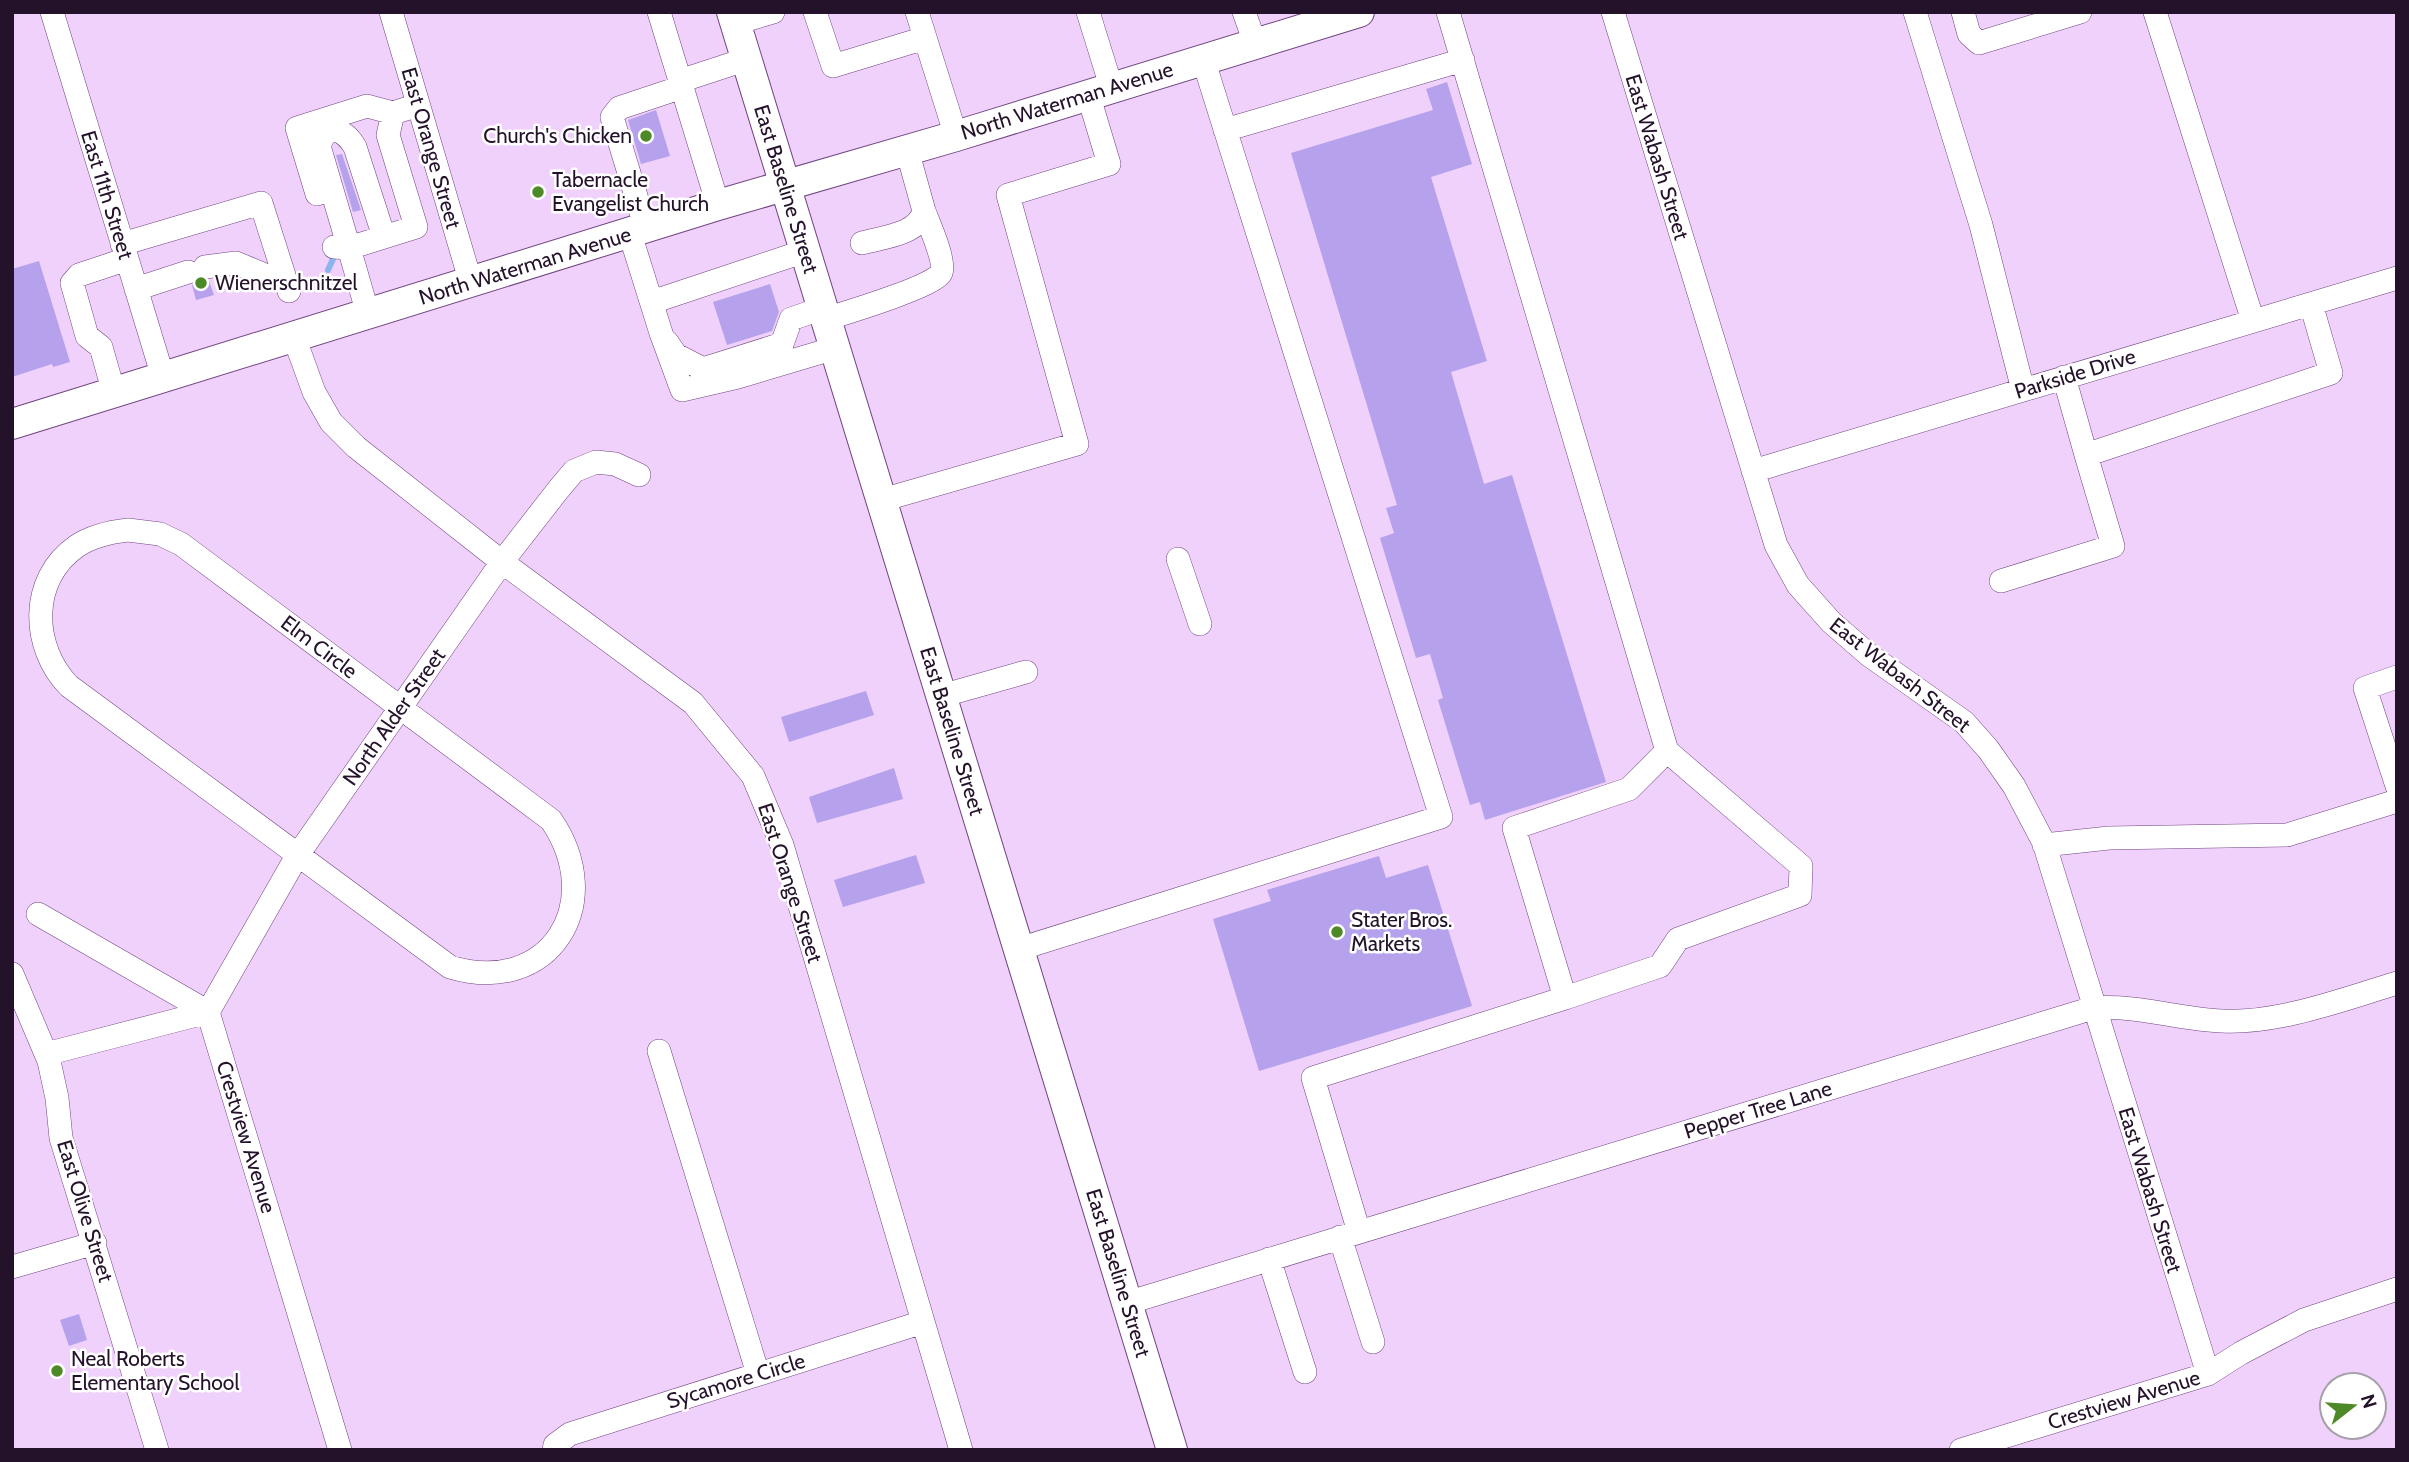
<svg xmlns="http://www.w3.org/2000/svg" width="2409" height="1462" viewBox="0 0 2409 1462" font-family="Cabin,sans-serif">
  <style>
    .lines { fill: none; stroke-linecap: round; stroke-linejoin: round }
    .stream { stroke: #8bb5ed; stroke-width: 6 }
    .building { fill: #b5a1ec }
    .minor-casing { stroke: #704481; stroke-width: 24 }
    .major-casing { stroke: #704481; stroke-width: 32 }
    .minor { stroke: #fff; stroke-width: 23 }
    .major { stroke: #fff; stroke-width: 30 }
    .poi-dot { fill: #4d8927; stroke: #fff; stroke-width: 2.5 }
    .labels { text-anchor: middle; stroke-width: 5; stroke-linejoin: round; paint-order: stroke }
    .street-label { font-size: 21px; fill: #24122b; stroke: #fff }
    .poi-label { font-size: 21px; fill: #24122b; stroke: #fff; text-anchor: start }
  </style>
  <rect width="100%" height="100%" fill="#efd1fb"/>
  <g class="lines">
    <path class="stream" d="M328 270 333 259"/>
  </g>
  <path class="building" d="M1447 82 1472 164 1431 177 1487 361 1451 372 1484 484 1512 475 1606 782 1485 820 1480 802 1470 805 1438 700 1443 698 1430 654 1416 658 1380 538 1394 533 1386 508 1397 505 1291 153 1433 110 1426 89Z
    M656 110 670 156 641 164 628 120Z
    M342 154 361 210 353 212 336 155Z
    M39 261 70 362 53 367 52 364 12 377V269Z
    M199 280 209 281 214 295 196 300 192 285Z
    M770 284 779 312 772 331 727 345 713 302Z
    M866 691 874 715 789 742 781 717Z
    M894 768 903 799 817 823 809 797Z
    M916 855 925 883 843 907 834 880Z
    M1379 856 1386 878 1428 865 1472 1006 1259 1071 1213 919 1271 901 1267 890Z
    M79 1314 87 1340 69 1346 60 1320Z"/>
  <g class="lines">
    <g class="minor-casing">
      <path id="minor" d="M52 12 163 377
        M391 12 471 283
        M659 12 718 205
        M815 12 833 66 925 38
        M917 12 956 136
        M1088 12 1111 86
        M1244 12 1255 43
        M1448 12 1667 751 1801 866 1800 895 1678 939 1660 966 1565 998 1514 828 1629 789 1667 751
        M1613 12 1776 545 1798 585 1831 622 1869 655 1964 722 1988 749 2014 786 2044 843 2208 1374
        M1915 12 1981 225 2023 390
        M1963 12 1969 34 1979 43 2080 12
        M2155 12 2253 321
        M736 23 773 12
        M680 81 747 59
        M1225 130 1463 60
        M317 194 297 128 367 106 393 113 418 105
        M646 229 612 117 619 108 682 87
        M630 234 661 333 682 390 738 377 835 348
        M384 237 355 147C345 130 327 121 319 146L349 248 416 227 388 135 393 113
        M862 243C883 237 918 235 924 211L907 150
        M122 244 261 203 289 291
        M334 247 349 248 368 314
        M205 267 236 263 272 278 283 275
        M136 289 188 272
        M652 302 805 251
        M826 319C845 313 935 286 941 273 946 262 929 224 924 211
        M294 337 314 392 331 422 356 447 502 562 693 703 753 776 782 845 961 1450
        M667 342 676 355 703 369 782 344 791 319 823 308
        M2064 377 2086 455 2331 373 2311 304
        M114 393 101 347 87 336 72 283 79 275 127 259
        M1753 471 2397 278
        M882 500 1077 444 1008 195 1109 164 1088 94
        M128 530 160 534 181 544 551 820C608 903 550 997 450 967L69 686C31 647 29 579 77 546 92 536 110 532 128 530Z
        M1178 559 1200 624
        M2001 581 2113 546 2086 455
        M2397 677 2365 688 2397 786
        M941 696 1026 672
        M2044 845 2109 838 2287 835 2397 801
        M38 914 208 1012 340 1450
        M1019 949 1441 817 1203 59
        M12 974 49 1061 57 1098 61 1138 157 1450
        M208 1012 297 856 502 562 558 490 574 471 596 462 615 464 639 475
        M659 1051 758 1374
        M46 1054 208 1012
        M1359 1232 1313 1078 1565 998
        M1340 1237 1373 1342
        M1269 1259 1305 1372
        M12 1267 95 1243
        M1127 1303 2093 1008C2140 1005 2177 1019 2222 1021 2278 1024 2344 999 2397 983
        M554 1450 555 1445 570 1434 923 1322
        M1961 1450 2208 1374 2241 1353 2304 1320 2397 1289"/>
    </g>
    <g class="major-casing">
      <path id="major" d="M732 12 1172 1450
        M12 424 718 205 956 136 1359 12"/>
    </g>
    <use href="#minor" class="minor"/>
    <use href="#major" class="major"/>
  </g>
  <g class="poi-dot">
    <circle cx="646" cy="136" r="7"/>
    <circle cx="538" cy="192" r="7"/>
    <circle cx="201" cy="283" r="7"/>
    <circle cx="1337" cy="932" r="7"/>
    <circle cx="57" cy="1371" r="7"/>
  </g>
  <g class="labels">
    <g class="street-label">
      <text transform="translate(1067 101) rotate(-17)" y="7">North Waterman Avenue</text>
      <text transform="translate(431 148) rotate(74)" y="7">East Orange Street</text>
      <text transform="translate(1657 157) rotate(73)" y="7">East Wabash Street</text>
      <text transform="translate(786 189) rotate(73)" y="7">East Baseline Street</text>
      <text transform="translate(107 195) rotate(73)" y="7">East 11th Street</text>
      <text transform="translate(525 266) rotate(-17)" y="7">North Waterman Avenue</text>
      <text transform="translate(2075 374) rotate(-17)" y="7">Parkside Drive</text>
      <text transform="translate(319 647) rotate(37)" y="7">Elm Circle</text>
      <text transform="translate(1900 675) rotate(38)" y="7">East Wabash Street</text>
      <text transform="translate(394 717) rotate(-55)" y="7">North Alder Street</text>
      <text transform="translate(952 731) rotate(73)" y="7">East Baseline Street</text>
      <text transform="translate(790 883) rotate(72)" y="7">East Orange Street</text>
      <text transform="translate(1758 1110) rotate(-17)" y="7">Pepper Tree Lane</text>
      <text transform="translate(246 1137) rotate(73)" y="7">Crestview Avenue</text>
      <text transform="translate(2150 1190) rotate(73)" y="7">East Wabash Street</text>
      <text transform="translate(85 1211) rotate(73)" y="7">East Olive Street</text>
      <text transform="translate(1118 1273) rotate(73)" y="7">East Baseline Street</text>
      <text transform="translate(736 1381) rotate(-17)" y="7">Sycamore Circle</text>
      <text transform="translate(2124 1400) rotate(-17)" y="7">Crestview Avenue</text>
    </g>
    <g class="poi-label">
      <text x="632" y="143" text-anchor="end">Church's Chicken</text>
      <text x="552" y="187">Tabernacle<tspan x="552" dy="24">Evangelist Church</tspan></text>
      <text x="215" y="290">Wienerschnitzel</text>
      <text x="1351" y="927">Stater Bros.<tspan x="1351" dy="24">Markets</tspan></text>
      <text x="71" y="1366">Neal Roberts<tspan x="71" dy="24">Elementary School</tspan></text>
    </g>
  </g>
  <rect width="2409" height="1462" fill="none" stroke="#24122b" stroke-width="28"/>
  <g transform="translate(2353 1406) rotate(73)"><circle r="33" fill="#ffffff" stroke="#a7a0aa" stroke-width="2"/>
  <path d="M0-5L12 26L0 18L-12 26Z" fill="#4d8927"/>
  <text y="-10" font-size="19" font-weight="bold" text-anchor="middle" fill="#24122b">N</text>
  </g>
</svg>
